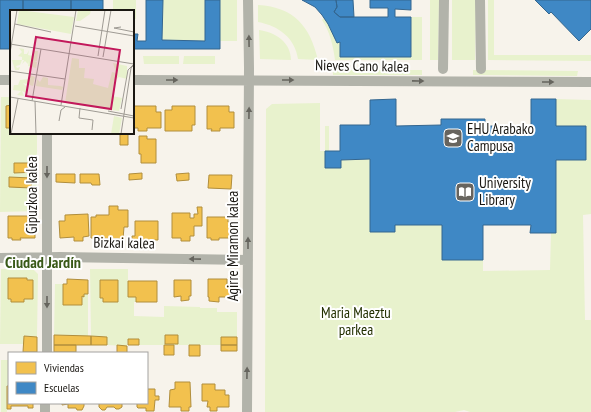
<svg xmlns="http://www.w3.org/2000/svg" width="591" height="412" viewBox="0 0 591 412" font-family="'PT Sans Narrow',sans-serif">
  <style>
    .green { fill: #e8f2cd }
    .homes { fill: #f2c14e; stroke: #b18e3c }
    .schools { fill: #3f88c5; stroke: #34668f }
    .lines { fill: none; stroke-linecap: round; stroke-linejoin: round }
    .street { stroke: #b2b3aa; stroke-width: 10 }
    .oneway { fill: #66655e }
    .labels { text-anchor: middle; stroke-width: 4; stroke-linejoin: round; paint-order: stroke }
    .street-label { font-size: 15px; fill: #1a1712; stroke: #fff }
    .poi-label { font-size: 15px; fill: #1a1712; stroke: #fff; text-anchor: start }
    .park-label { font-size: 15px; fill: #222f00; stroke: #fff }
    .neighbourhood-label { font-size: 16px; font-weight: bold; fill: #395918; stroke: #fff }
    .inset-road { fill: none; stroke: #9f9b94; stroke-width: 1 }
    .view { fill: #c2185b; fill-opacity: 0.15; stroke: #c2185b; stroke-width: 2 }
    .inset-edge { fill: none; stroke: #1a1712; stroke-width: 2 }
  </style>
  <rect width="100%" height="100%" fill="#f7f3eb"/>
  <path class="green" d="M113 0H136V19H133V11H113Z
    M163 0H205V41L162 40Z
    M220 0H237V41H220Z
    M430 0H439L438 60H430Z
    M452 0H476L475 60H452Z
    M488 0H494V55H591V61L488 60Z
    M258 5C294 7 310 26 318 60L298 59C295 38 279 26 258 22Z
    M411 17H422V60H335C333 45 330 32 322 20L324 18 333 33 336 42H340V56L411 57Z
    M259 30C275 32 291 42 291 60L260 59Z
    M143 56H179V64H144Z
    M184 56H215V64H183Z
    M333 70H422V75H333Z
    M473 70 578 71 577 76 473 75Z
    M1 97H11V133H37V163L14 173 37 172V211L0 212Z
    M556 99 591 100V214L583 215 585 320H591V412H470L464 410 455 412H265L266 109 272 104 320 103V151H325V126H329V151H325V168H341V160L370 159 395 232V225H442V260H483V271L550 270 551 233 556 232V160H585L586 126H556Z
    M1 269H33L38 274 37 337 24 336V344H0Z
    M90 269H128V297H136V302H134V316L164 317V306L200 307V308H217V312H237V337H221V345H139V340L128 339 127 346 107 345 106 337 91 336Z
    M55 284H63V305H82V296H84V294H88V336L54 335Z
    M1 360H9V386H7V412H1Z"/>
  <path class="homes" d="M11 105V128H6V106Z
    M134 106H156V112H161V128H147V131H138V128H134Z
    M172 106H195V125H192V131H165V110H172Z
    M207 106H229V112H234V128H220V131H211L212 129H207Z
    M120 133H128V145H120Z
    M139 136H147V139H156V163H141V154H139Z
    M14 163H37V172L14 173Z
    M142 173V179L129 180V174Z
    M189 173V180L177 181 176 174Z
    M56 174H75V183L56 182Z
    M80 174H99L100 185H92L91 183H80Z
    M209 175H232L231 189 208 188Z
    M9 177 32 178 31 188 9 187Z
    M109 206H118V210H128V227H124L123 239 91 238V217H96V215H109Z
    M197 207H202V226H194V236H190V241H181V238H172V213H190V218H194V214H198Z
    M88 214 89 236 83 237V241H74V237L60 238 59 221H65V215Z
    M8 216H29V222H35V238H20L21 240H12V238H8Z
    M207 217H228V222H233V238H219V240H211V238H207Z
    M135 221H158V240H139V247H132V236H135Z
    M8 278H27V280H33V299H24V302H11V299H8Z
    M67 279 88 280V294H84V297L82 296V305H63V284H67Z
    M208 279H227V285H231V297H219V302L209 301V297H208Z
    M100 280H118V302H103V298H100Z
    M174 280H191V296H189V300L181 301V296L174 297Z
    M128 281H157V302H136V297H128Z
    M54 335 91 336V345H54Z
    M165 335H178V344H165Z
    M24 336 37 337V352H23Z
    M91 336 107 337V345H91Z
    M221 337H237V345H221Z
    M128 339H139V345H128Z
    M54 345H76V352H54Z
    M117 345 127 346V353H117Z
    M164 345H174V355H164Z
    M189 345H200V356H189Z
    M221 345H237V351H221Z
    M175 382H190L191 407H189V411H181V407H169L170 390 175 389Z
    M202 384H215V390H225V395H229V407H217V411H210V407H207L208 401H202Z
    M7 386H9V403H33V408H28V406H11V409H7Z
    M147 389H155V396H159V400H155L154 411H146V408H138L137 407V403H147Z
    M62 403H84V406L82 410H77L76 408H68V404L62 405Z
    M99 403H122V407L119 409H116L114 407H107L105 410H102L99 407Z"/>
  <path class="schools" d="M0 0H23V11H11V49H0Z
    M23 0H71V11H23Z
    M71 0H103V11H71Z
    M146 0H163L162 40 205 41V0H220V49H133V34H138L137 41H146Z
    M302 0H336L337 7 334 12 340 17H388V8H370V0H411V10L395 9V17H411V57H340V42L337 43 328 24 322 15 315 7Z
    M336 0H353L354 17H340L334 12 337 7Z
    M535 0H591V29L579 41 551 12 549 14Z
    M396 99V126L441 125V119H485V126H531V99H556V126H586V160H556V233H530L531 225H483V260H442V225H395V232H370V159L341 160V168H325V151H340V125H370V100Z"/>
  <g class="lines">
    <path class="street" d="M480 0 481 69
      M443 69 444 0
      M0 80H11
      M133 80 591 82
      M47 133V353
      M0 258 60 257 248 260
      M45 412V403
      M247 412 249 68 248 0"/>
  </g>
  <defs><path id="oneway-solid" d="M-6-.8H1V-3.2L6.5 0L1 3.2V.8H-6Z"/></defs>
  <g class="oneway">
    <use href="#oneway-solid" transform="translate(249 41) rotate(-91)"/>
    <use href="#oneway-solid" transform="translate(172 80)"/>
    <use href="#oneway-solid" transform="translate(288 80)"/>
    <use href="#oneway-solid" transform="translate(418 81) rotate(1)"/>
    <use href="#oneway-solid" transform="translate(548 82)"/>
    <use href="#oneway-solid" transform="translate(249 113) rotate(-89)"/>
    <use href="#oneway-solid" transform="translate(47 172) rotate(90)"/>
    <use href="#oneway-solid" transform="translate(248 243) rotate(-90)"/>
    <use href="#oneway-solid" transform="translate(195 259) rotate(-179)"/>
    <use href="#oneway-solid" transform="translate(47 302) rotate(90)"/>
    <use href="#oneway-solid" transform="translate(247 373) rotate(-89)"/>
  </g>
  <defs>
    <g id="university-square" transform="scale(1)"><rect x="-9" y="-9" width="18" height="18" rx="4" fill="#67645e" stroke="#fff"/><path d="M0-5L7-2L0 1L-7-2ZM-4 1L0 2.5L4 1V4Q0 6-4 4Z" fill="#fff"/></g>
    <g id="library-square" transform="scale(1)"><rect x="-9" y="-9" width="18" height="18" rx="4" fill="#67645e" stroke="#fff"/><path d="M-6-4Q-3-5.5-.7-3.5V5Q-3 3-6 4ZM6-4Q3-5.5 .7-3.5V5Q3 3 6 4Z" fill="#fff"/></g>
  </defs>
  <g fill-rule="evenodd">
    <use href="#university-square" x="453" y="138"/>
    <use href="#library-square" x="465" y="192"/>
  </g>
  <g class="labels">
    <g class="street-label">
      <text transform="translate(362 66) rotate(1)" y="5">Nieves Cano kalea</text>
      <text transform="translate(32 195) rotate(-90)" y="5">Gipuzkoa kalea</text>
      <text transform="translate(124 243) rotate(1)" y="5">Bizkai kalea</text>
      <text transform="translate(233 246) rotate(-90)" y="5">Agirre Miramon kalea</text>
    </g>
    <g class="poi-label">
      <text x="467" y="134">EHU Arabako<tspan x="467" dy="17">Campusa</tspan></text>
      <text x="479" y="188">University<tspan x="479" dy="17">Library</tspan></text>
    </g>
    <g class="park-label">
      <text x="356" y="318">Maria Maeztu<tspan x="356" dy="17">parkea</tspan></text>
    </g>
    <g class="neighbourhood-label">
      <text x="43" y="268">Ciudad Jardín</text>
    </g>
  </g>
  <g transform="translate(10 10)">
    <rect width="124" height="124" fill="#f7f3eb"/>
    <path d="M9 0 64 7 61 24 7 14ZM68 0H81L80 4 70 11H66ZM9 38 14 39V44H17L19 40 18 45 23 46 24 41H28L27 51H24L27 52 26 58 18 56 19 51 18 54 15 51 12 54 14 50H12L10 55 6 56 7 58 10 57 9 60H5L2 50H12V47L8 46 12 42ZM62 48 69 49V58H75L74 68 84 69 83 74 98 78 102 62 106 63 103 53 117 56V69L109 67 104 71 102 86 112 88 109 101 55 93ZM20 65 25 67 23 76 13 73 17 77 16 83 12 81 14 86 7 85 11 81 3 80 4 75H8L10 70 19 69ZM33 67 38 68V75L50 76 53 77 52 80 26 76 27 69 30 72ZM104 106 112 108 109 124H101Z" fill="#e8f2cd"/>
    <path class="inset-road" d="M5 14 41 22M65 16 124 26M111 17 104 18 124 22M0 34 124 54M0 43 7 0M88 46 95 0M93 47 101 0M0 61 55 69M0 87 124 108M22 91 31 39M25 91 26 124M51 95 66 0M70 98 69 108 83 110 82 120M111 99 118 60 124 54M98 101 124 106M49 111 51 100 55 97M1 124 8 89M111 124 121 58 124 55"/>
    <path class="view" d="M26 27 110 40 101 99 16 86Z"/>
    <rect width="124" height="124" class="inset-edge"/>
  </g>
  <rect x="8" y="352" width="140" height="52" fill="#ffffff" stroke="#a3a2a0"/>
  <rect x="16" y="362" width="20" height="12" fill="#f2c14e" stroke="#a3a2a0"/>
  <text x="44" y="372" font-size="12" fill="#1a1712">Viviendas</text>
  <rect x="16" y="382" width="20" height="12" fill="#3f88c5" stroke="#a3a2a0"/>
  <text x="44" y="392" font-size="12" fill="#1a1712">Escuelas</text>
</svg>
